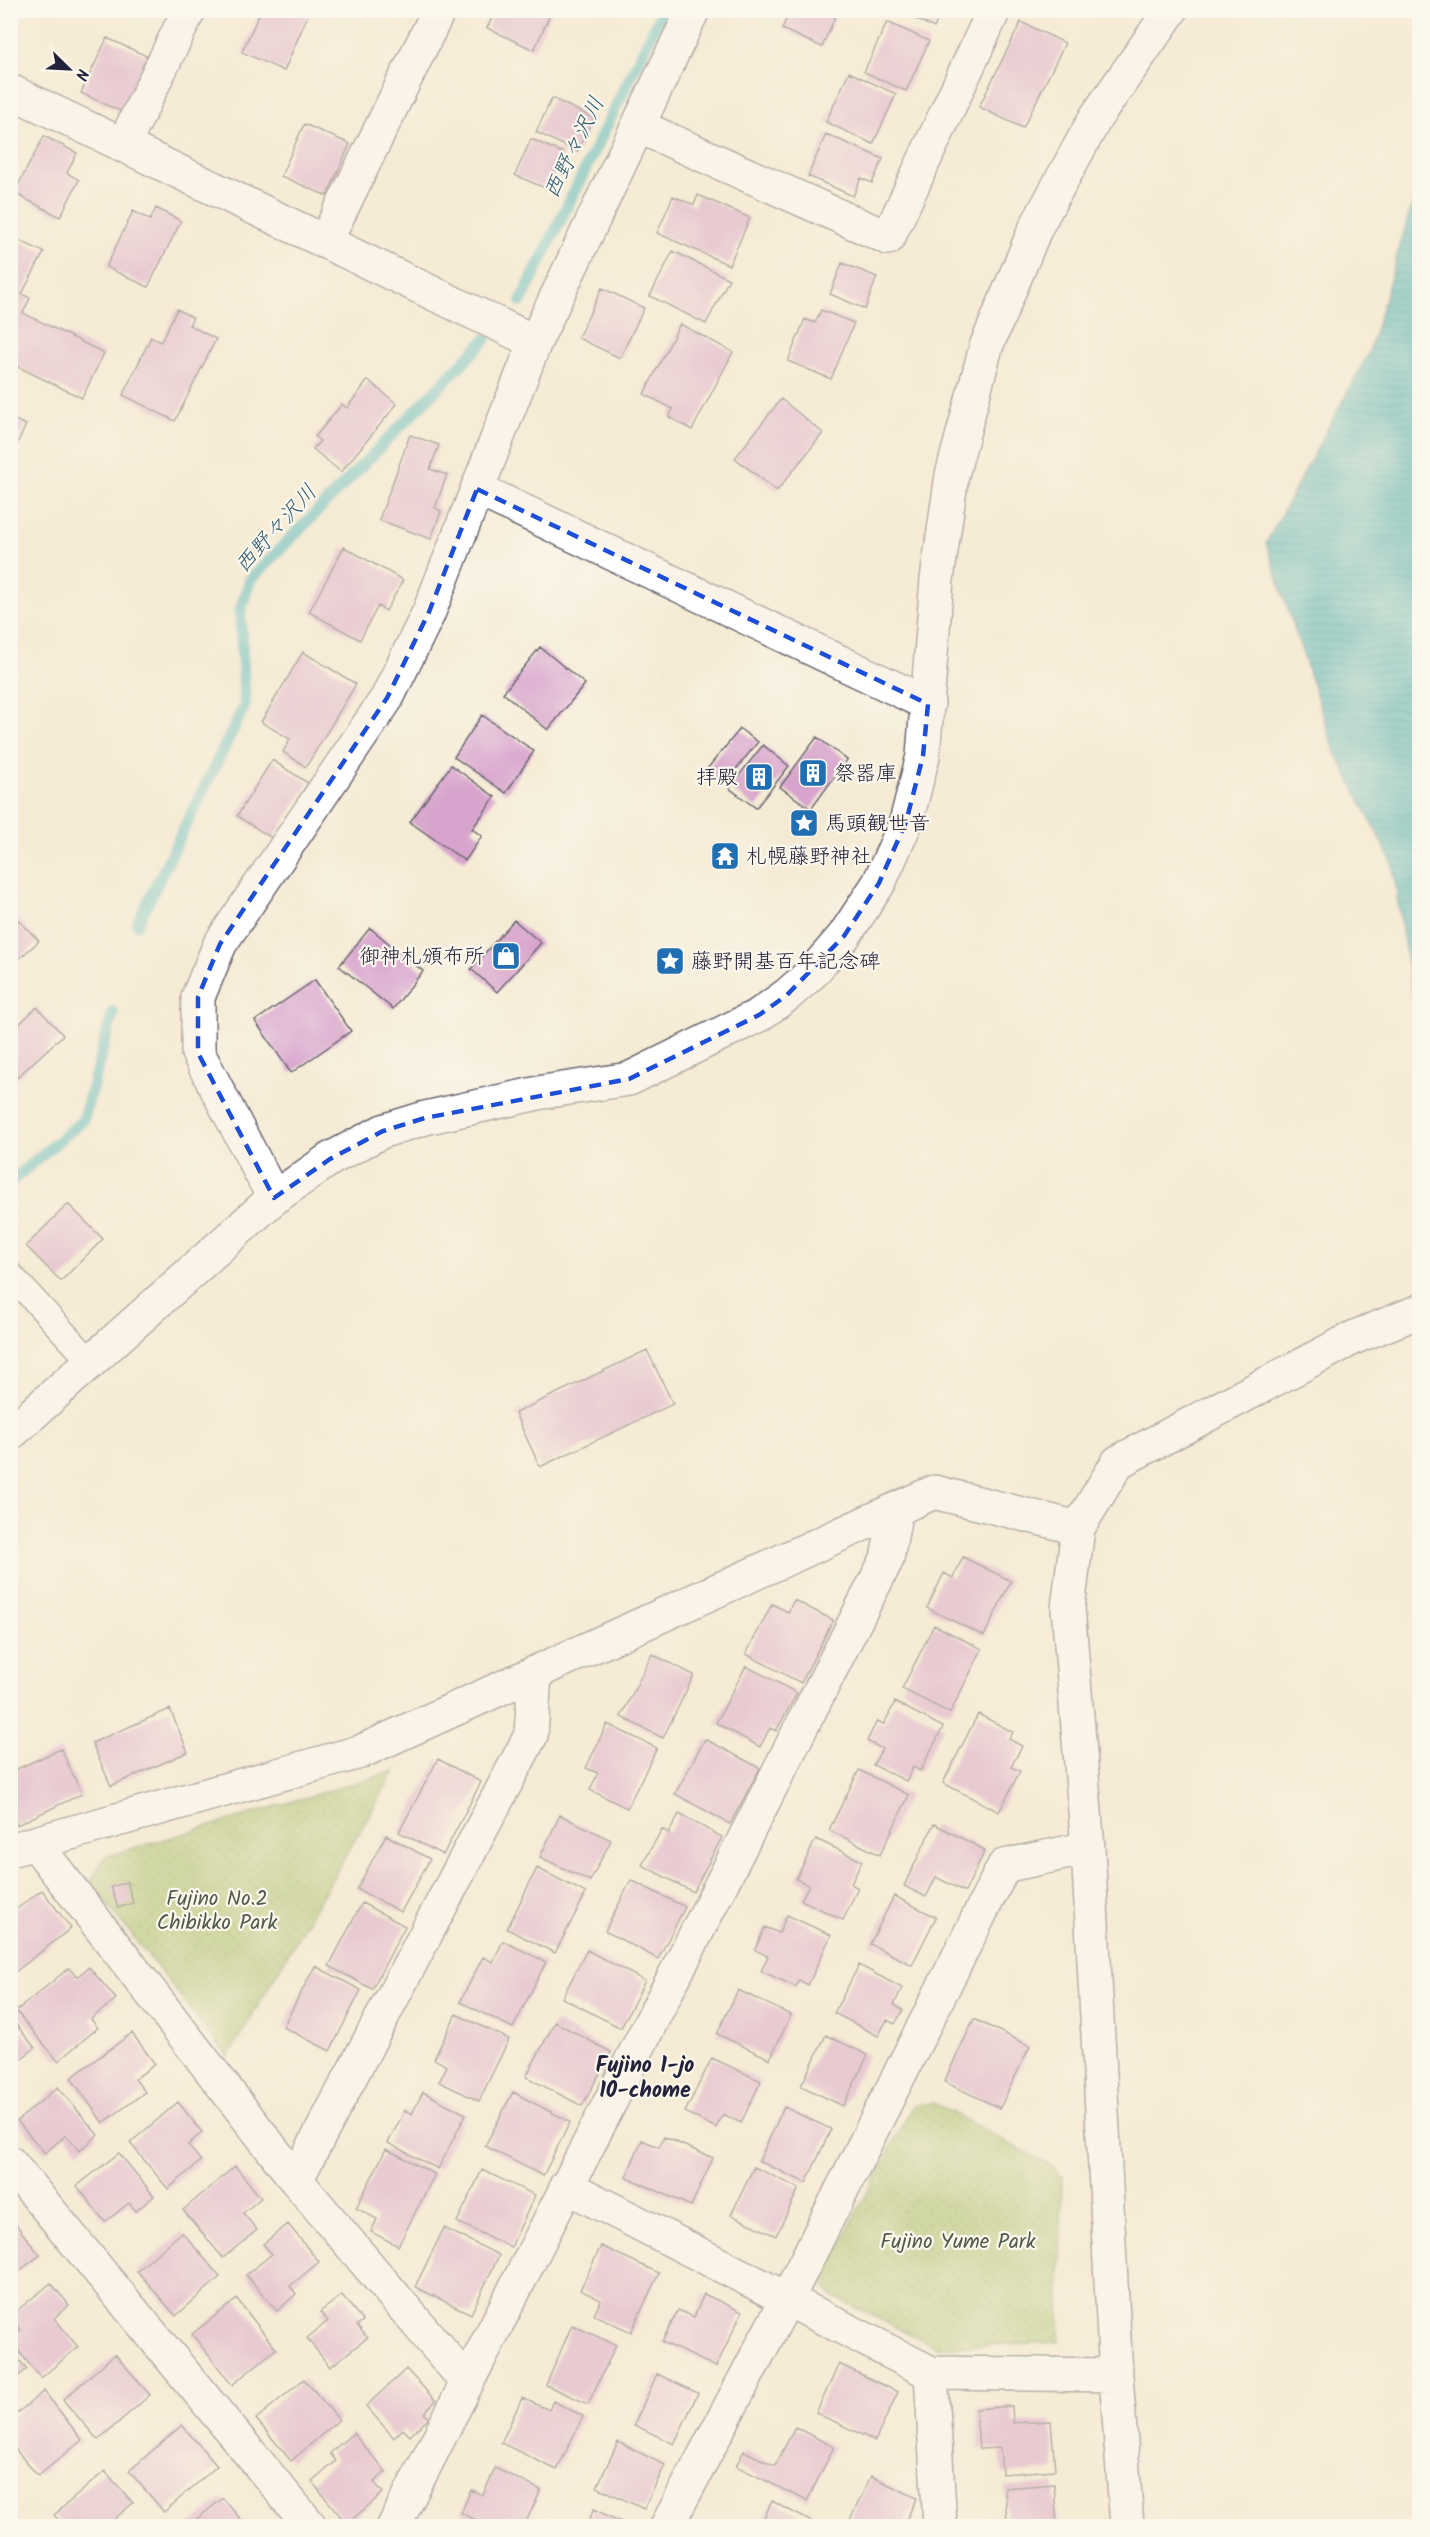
<svg xmlns="http://www.w3.org/2000/svg" width="1430" height="2537" viewBox="0 0 1430 2537" font-family="Kalam,'Klee One',sans-serif">
  <style>
    .park { fill: url(#park-dots); stroke: #647252; stroke-width: 1.5 }
    .water { fill: url(#water-rules); stroke: #346c7d; stroke-width: 1.5 }
    .lines { fill: none; stroke-linecap: round; stroke-linejoin: round }
    .stream { stroke: #46b6bf; stroke-width: 12 }
    .building { fill: #d8a4cd }
    .service-casing { stroke: #6c6871; stroke-width: 27 }
    .minor-casing { stroke: #6c6871; stroke-width: 36 }
    .tertiary-casing { stroke: #6c6871; stroke-width: 36 }
    .service { stroke: #fff; stroke-width: 24 }
    .minor { stroke: #fff; stroke-width: 33 }
    .tertiary { stroke: #fff; stroke-width: 33 }
    .marked { fill: none; stroke: #1d4ed8; stroke-width: 4.5; stroke-dasharray: 12 8; stroke-linejoin: round }
    .labels { text-anchor: middle; stroke-width: 4.5; stroke-linejoin: round; paint-order: stroke }
    .poi-label { font-size: 21px; fill: #22223b; stroke: #fbf7ec; text-anchor: start }
    .park-label { font-size: 21px; fill: #505a4b; stroke: #fbf7ec }
    .water-label { font-size: 22px; font-style: italic; fill: #305d70; stroke: #fbf7ec }
    .neighbourhood-label { font-size: 22px; font-weight: bold; fill: #22223b; stroke: #fbf7ec }
  </style>
  <defs>
    <pattern id="park-dots" width="8" height="8" patternUnits="userSpaceOnUse" patternTransform="scale(1.5)"><rect width="8" height="8" fill="#a5c168"/><path d="M2 2h.1M6 6h.1" fill="none" stroke="#869c57" stroke-width="1.8" stroke-linecap="round"/></pattern>
    <pattern id="water-rules" width="6" height="5" patternUnits="userSpaceOnUse" patternTransform="scale(1.5)"><rect width="6" height="5" fill="#46b6bf"/><path d="M0 2.5h6" fill="none" stroke="#3a949c"/></pattern>
  </defs>
  <rect width="100%" height="100%" fill="#fbf7ec"/>
  <filter id="ink" filterUnits="userSpaceOnUse"><feTurbulence type="fractalNoise" baseFrequency=".0167" numOctaves="2"/><feDisplacementMap in="SourceGraphic" scale="12" xChannelSelector="R" yChannelSelector="G"/><feConvolveMatrix kernelMatrix="1 2 1 2 8 2 1 2 1" color-interpolation-filters="sRGB"/></filter>
  <filter id="wash" filterUnits="userSpaceOnUse"><feTurbulence type="fractalNoise" baseFrequency=".008" numOctaves="4" result="noise"/><feDisplacementMap in="SourceGraphic" scale="24" xChannelSelector="R" yChannelSelector="G"/><feGaussianBlur stdDeviation="1.35" result="paint"/><feColorMatrix in="noise" values="0 0 0 0 0 0 0 0 0 0 0 0 0 0 0 0 0 1.4 0 .05"/><feComposite in="paint" operator="in"/></filter>
  <g filter="url(#wash)">
    <rect width="100%" height="100%" fill="#f5ebd5"/>
    <path class="park" d="M395 1771 228 2057 90 1882 105 1857Z
      M934 2103 1055 2168 1062 2177 1059 2342 937 2347 830 2295 822 2279 913 2105Z"/>
    <path class="water" d="M1419 180V1044L1392 863 1334 749 1266 543 1369 352Z"/>
    <g class="lines">
      <path class="stream" d="M521 301 663 10
        M137 924 245 705 240 611 250 580 486 339
        M10 1182 83 1120 113 1012"/>
    </g>
    <g id="blocks">
      <path class="building" d="M261 10H310L284 71 242 52Z
        M496 10H552L534 50 487 28Z
        M790 10H838L822 47 782 29Z
        M898 10H942L934 28Z
        M887 22 929 41 906 91 864 72Z
        M1021 22 1065 43 1023 128 979 107Z
        M107 38 151 58 124 113 81 93Z
        M849 72 896 94 873 144 826 122Z
        M552 98 593 118 577 152 536 132Z
        M304 124 350 144 327 196 281 176Z
        M826 134 883 159 872 183 861 178 853 196 808 176Z
        M44 136 77 153 67 173 79 180 60 217 14 193Z
        M531 139 563 153 547 189 515 175Z
        M698 195 750 218 729 265 657 233 673 196 694 205Z
        M156 208 181 221 148 287 106 267 133 211 150 220Z
        M10 236 44 252 22 294 30 298 23 313 104 353 82 398 10 363Z
        M673 251 729 279 706 324 650 296Z
        M842 263 877 277 865 309 830 294Z
        M602 288 644 308 620 358 578 338Z
        M177 309 193 318 189 325 216 339 175 421 123 395 151 337 161 342Z
        M821 310 854 323 831 379 788 361 805 319 815 323Z
        M680 324 733 352 692 430 669 417 673 409 644 394Z
        M368 380 397 404 341 472 313 449 320 441 315 437 342 404 347 408Z
        M781 399 823 433 777 491 735 458Z
        M10 418 26 425 10 459Z
        M410 435 439 445 430 469 447 475 435 508 441 511 431 539 379 520Z
        M344 547 403 580 386 611 378 606 360 640 309 612Z
        M540 647 585 684 548 730 503 693Z
        M303 652 356 684 306 767 283 752 290 739 261 722Z
        M482 715 534 751 506 793 454 757Z
        M740 729 758 742 725 783 707 769Z
        M817 737 847 760 811 809 780 787Z
        M763 745 789 766 756 808 729 788Z
        M272 760 308 783 273 839 237 816Z
        M451 765 495 797 472 829 482 836 465 861 410 822Z
        M10 911 39 941 10 967Z
        M514 920 541 943 497 992 471 969Z
        M370 928 423 971 393 1009 339 966Z
        M315 980 351 1031 291 1073 255 1021Z
        M37 1007 63 1035 10 1084V1033Z
        M68 1204 103 1239 61 1281 26 1246Z
        M647 1350 673 1404 540 1467 515 1413Z
        M963 1557 1011 1581 984 1636 927 1608 944 1573 953 1578Z
        M794 1600 833 1620 801 1683 746 1654 772 1604 788 1612Z
        M934 1625 982 1649 950 1713 902 1689Z
        M652 1654 694 1675 663 1738 621 1717Z
        M746 1666 797 1693 776 1731 770 1728 760 1747 716 1723Z
        M895 1702 943 1727 920 1771 913 1767 906 1781 873 1765 882 1749 867 1741 877 1721 884 1724Z
        M170 1709 188 1752 111 1786 92 1743Z
        M978 1714 1013 1732 1009 1739 1022 1746 1011 1767 1020 1771 999 1812 943 1783Z
        M607 1724 657 1748 627 1808 590 1790 598 1773 586 1768Z
        M705 1739 760 1768 730 1824 675 1794Z
        M61 1749 82 1794 17 1825 10 1811V1772Z
        M438 1759 481 1782 443 1855 399 1832Z
        M859 1770 909 1795 880 1855 829 1830Z
        M679 1814 722 1837 693 1892 642 1865 662 1829 669 1833Z
        M560 1815 611 1840 590 1881 540 1857Z
        M934 1824 985 1850 965 1892 936 1877 926 1897 904 1886Z
        M386 1835 430 1859 401 1912 357 1889Z
        M816 1839 862 1861 851 1884 858 1888 843 1920 801 1900 809 1885 796 1879Z
        M537 1868 586 1893 555 1953 507 1929Z
        M631 1880 685 1907 658 1959 605 1931Z
        M127 1882 133 1903 118 1908 111 1887Z
        M42 1890 71 1928 10 1976V1914Z
        M894 1896 936 1917 912 1965 870 1944Z
        M362 1903 405 1926 372 1989 329 1966Z
        M787 1915 831 1935 808 1985 799 1980 796 1987 761 1971 768 1956 755 1950 765 1927 779 1933Z
        M503 1941 546 1962 513 2028 460 2002 483 1957 493 1962Z
        M587 1950 645 1981 621 2028 562 1998Z
        M859 1965 902 1988 894 2005 903 2010 895 2024 887 2020 878 2036 834 2013Z
        M315 1966 361 1990 330 2051 283 2027Z
        M89 1967 116 1999 91 2019 98 2028 58 2061 16 2011 69 1968 77 1977Z
        M738 1990 791 2015 770 2059 717 2034Z
        M456 2014 509 2039 479 2101 439 2082 447 2066 434 2059Z
        M10 2017 35 2048 12 2066 18 2074 10 2080Z
        M974 2019 1030 2046 1000 2108 944 2082Z
        M555 2022 611 2052 582 2106 526 2077Z
        M132 2033 155 2064 135 2079 145 2092 103 2123 71 2078Z
        M826 2035 868 2055 843 2106 801 2086Z
        M712 2058 761 2081 741 2123 723 2114 716 2128 685 2112Z
        M58 2087 98 2135 79 2151 66 2135 45 2153 17 2121Z
        M423 2092 466 2114 438 2169 388 2143 405 2110 412 2114Z
        M513 2092 570 2122 543 2176 485 2146Z
        M178 2102 202 2132 188 2145 201 2161 168 2189 130 2143Z
        M784 2107 831 2129 806 2183 759 2161Z
        M664 2137 713 2158 691 2206 626 2177 642 2140 659 2147Z
        M386 2149 435 2174 398 2246 371 2232 377 2219 356 2208Z
        M119 2153 154 2196 136 2211 129 2203 105 2222 77 2186Z
        M235 2166 261 2198 243 2213 257 2230 223 2258 183 2210Z
        M754 2167 799 2188 776 2236 731 2215Z
        M482 2170 535 2195 511 2247 457 2222Z
        M10 2217 40 2255 10 2278Z
        M288 2224 319 2262 290 2286 296 2294 277 2311 246 2275 272 2254 263 2244Z
        M444 2228 499 2255 471 2314 415 2287Z
        M182 2232 220 2277 176 2316 137 2271Z
        M601 2246 659 2273 631 2332 594 2315 601 2300 580 2290Z
        M51 2283 69 2305 54 2318 78 2347 41 2378 10 2341 21 2330 10 2316Z
        M704 2294 742 2312 716 2367 662 2342 678 2310 694 2317Z
        M342 2295 363 2321 357 2325 367 2338 330 2367 307 2338 328 2321 320 2312Z
        M237 2299 276 2349 232 2385 192 2334Z
        M572 2325 616 2345 588 2404 546 2385Z
        M10 2349 27 2369 10 2383Z
        M115 2354 150 2395 98 2440 63 2400Z
        M839 2364 898 2392 875 2441 816 2413Z
        M406 2369 436 2401 424 2413 429 2418 410 2436 403 2429 394 2438 366 2406Z
        M657 2374 698 2393 674 2444 634 2425Z
        M304 2379 339 2420 291 2461 256 2419Z
        M44 2391 82 2440 38 2476 10 2443 15 2437 10 2432V2419Z
        M522 2398 549 2410 553 2401 583 2416 557 2470 501 2443Z
        M1012 2406 1013 2423 1051 2421 1055 2470 1002 2474 1000 2448 979 2449 976 2409Z
        M182 2425 217 2466 164 2512 129 2471Z
        M795 2427 834 2447 807 2501 736 2466 744 2451 775 2466Z
        M353 2433 386 2472 374 2482 383 2493 347 2524 312 2482 336 2461 330 2453Z
        M618 2442 665 2465 644 2509 597 2487Z
        M495 2468 541 2490 524 2526H480L482 2523 461 2513 471 2490 483 2495Z
        M105 2471 133 2503 106 2526H64L54 2515Z
        M871 2476 917 2498 903 2526H847Z
        M1054 2484 1057 2526H1007L1005 2488Z
        M223 2498 246 2526H188Z
        M772 2501 814 2523 812 2526H751L756 2518 762 2522Z
        M594 2509 629 2526H586Z"/>
    </g>
  </g>
  <g filter="url(#ink)">
    <use href="#blocks" fill-opacity="0" stroke="#6c6871" stroke-width="1.5"/>
    <g class="lines">
      <g class="service-casing">
        <path id="service" d="M10 1274 91 1362"/>
      </g>
      <g class="minor-casing">
        <path id="minor" d="M10 91 535 342
          M638 126 888 238 994 10
          M123 146 189 10
          M325 242 439 10
          M477 489 928 704
          M274 1198 198 1053V997L220 944 387 698 429 612 535 342 693 10
          M35 1843 296 2180 466 2381
          M10 1850 360 1752 934 1492 1078 1528
          M10 2163 310 2526
          M296 2180 531 1735 535 1673
          M566 2186 931 2373 1116 2375
          M931 2373 940 2526
          M394 2526 887 1559 896 1509
          M667 2526 787 2299 1004 1866 1088 1848
          M1127 2526 1116 2375 1088 1848 1068 1608 1078 1528 1118 1462 1355 1337 1420 1311"/>
      </g>
      <g class="tertiary-casing">
        <path id="tertiary" d="M10 1434 274 1198 330 1159 383 1131 425 1118 543 1092 629 1079 759 1015 787 995 812 973 844 936 879 883 906 822 923 756 937 579 952 475 986 347 1036 227 1096 117 1171 10"/>
      </g>
      <use href="#service" class="service"/>
      <use href="#minor" class="minor"/>
      <use href="#tertiary" class="tertiary"/>
    </g>
  </g>
  <path d="M0 0H1430V2537H0ZM477 489 928 704 923 756 906 822 879 883 844 936 787 995 759 1015 629 1079 425 1118 383 1131 330 1159 274 1198 198 1053V997L220 944 387 698 429 612Z" fill="#f5ebd5" fill-opacity=".55" fill-rule="evenodd"/>
  <path class="marked" d="M477 489 928 704 923 756 906 822 879 883 844 936 787 995 759 1015 629 1079 425 1118 383 1131 330 1159 274 1198 198 1053V997L220 944 387 698 429 612Z"/>
  <defs>
    <g id="building-square" transform="scale(1.5)"><rect x="-9" y="-9" width="18" height="18" rx="4" fill="#1f6fb2" stroke="#fbf7ec"/><path d="M-4-6H4V6H1V3H-1V6H-4ZM-2.5-4.3h1.7v1.8h-1.7ZM.8-4.3h1.7v1.8H.8ZM-2.5-1h1.7V.8h-1.7ZM.8-1h1.7V.8H.8Z" fill="#fff"/></g>
    <g id="sight-square" transform="scale(1.5)"><rect x="-9" y="-9" width="18" height="18" rx="4" fill="#1f6fb2" stroke="#fbf7ec"/><path d="M0-6L1.8-2.2L6-1.7L2.9 1.2L3.7 5.4L0 3.3L-3.7 5.4L-2.9 1.2L-6-1.7L-1.8-2.2Z" fill="#fff"/></g>
    <g id="temple-square" transform="scale(1.5)"><rect x="-9" y="-9" width="18" height="18" rx="4" fill="#1f6fb2" stroke="#fbf7ec"/><path d="M0-6L5-2H3V0L6.5 2.5H4V6H1.5V3h-3V6H-4V2.5H-6.5L-3 0V-2H-5Z" fill="#fff"/></g>
    <g id="shop-square" transform="scale(1.5)"><rect x="-9" y="-9" width="18" height="18" rx="4" fill="#1f6fb2" stroke="#fbf7ec"/><path d="M-5-2.5h2.3a2.7 3.5 0 0 1 5.4 0H5L5.5 6h-11ZM-1.5-2.5h3a1.5 2.3 0 0 0-3 0Z" fill="#fff"/></g>
  </defs>
  <g fill-rule="evenodd">
    <use href="#building-square" x="813" y="773"/>
    <use href="#building-square" x="759" y="777"/>
    <use href="#sight-square" x="804" y="823"/>
    <use href="#temple-square" x="725" y="856"/>
    <use href="#shop-square" x="506" y="956"/>
    <use href="#sight-square" x="670" y="961"/>
  </g>
  <g class="labels">
    <g class="poi-label">
      <text x="834" y="780">祭器庫</text>
      <text x="738" y="784" text-anchor="end">拝殿</text>
      <text x="825" y="830">馬頭観世音</text>
      <text x="746" y="863">札幌藤野神社</text>
      <text x="485" y="963" text-anchor="end">御神札頒布所</text>
      <text x="691" y="968">藤野開基百年記念碑</text>
    </g>
    <g class="park-label">
      <text x="217" y="1905">Fujino No.2<tspan x="217" dy="24">Chibikko Park</tspan></text>
      <text x="958" y="2248">Fujino Yume Park</text>
    </g>
    <g class="water-label">
      <text transform="translate(573 147) rotate(-64)" y="8">西野々沢川</text>
      <text transform="translate(275 528) rotate(-48)" y="8">西野々沢川</text>
    </g>
    <g class="neighbourhood-label">
      <text x="645" y="2072">Fujino 1-jo<tspan x="645" dy="25">10-chome</tspan></text>
    </g>
  </g>
  <rect width="1430" height="2537" fill="none" stroke="#fbf7ec" stroke-width="36"/>
  <g transform="translate(69 69) rotate(114)" stroke="#fbf7ec" stroke-width="4.5" paint-order="stroke">
  <path d="M0-4.5L10 22L0 15L-10 22Z" fill="#22223b"/>
  <text y="-9" font-size="16" font-weight="bold" text-anchor="middle" fill="#22223b">N</text>
  </g>
</svg>
